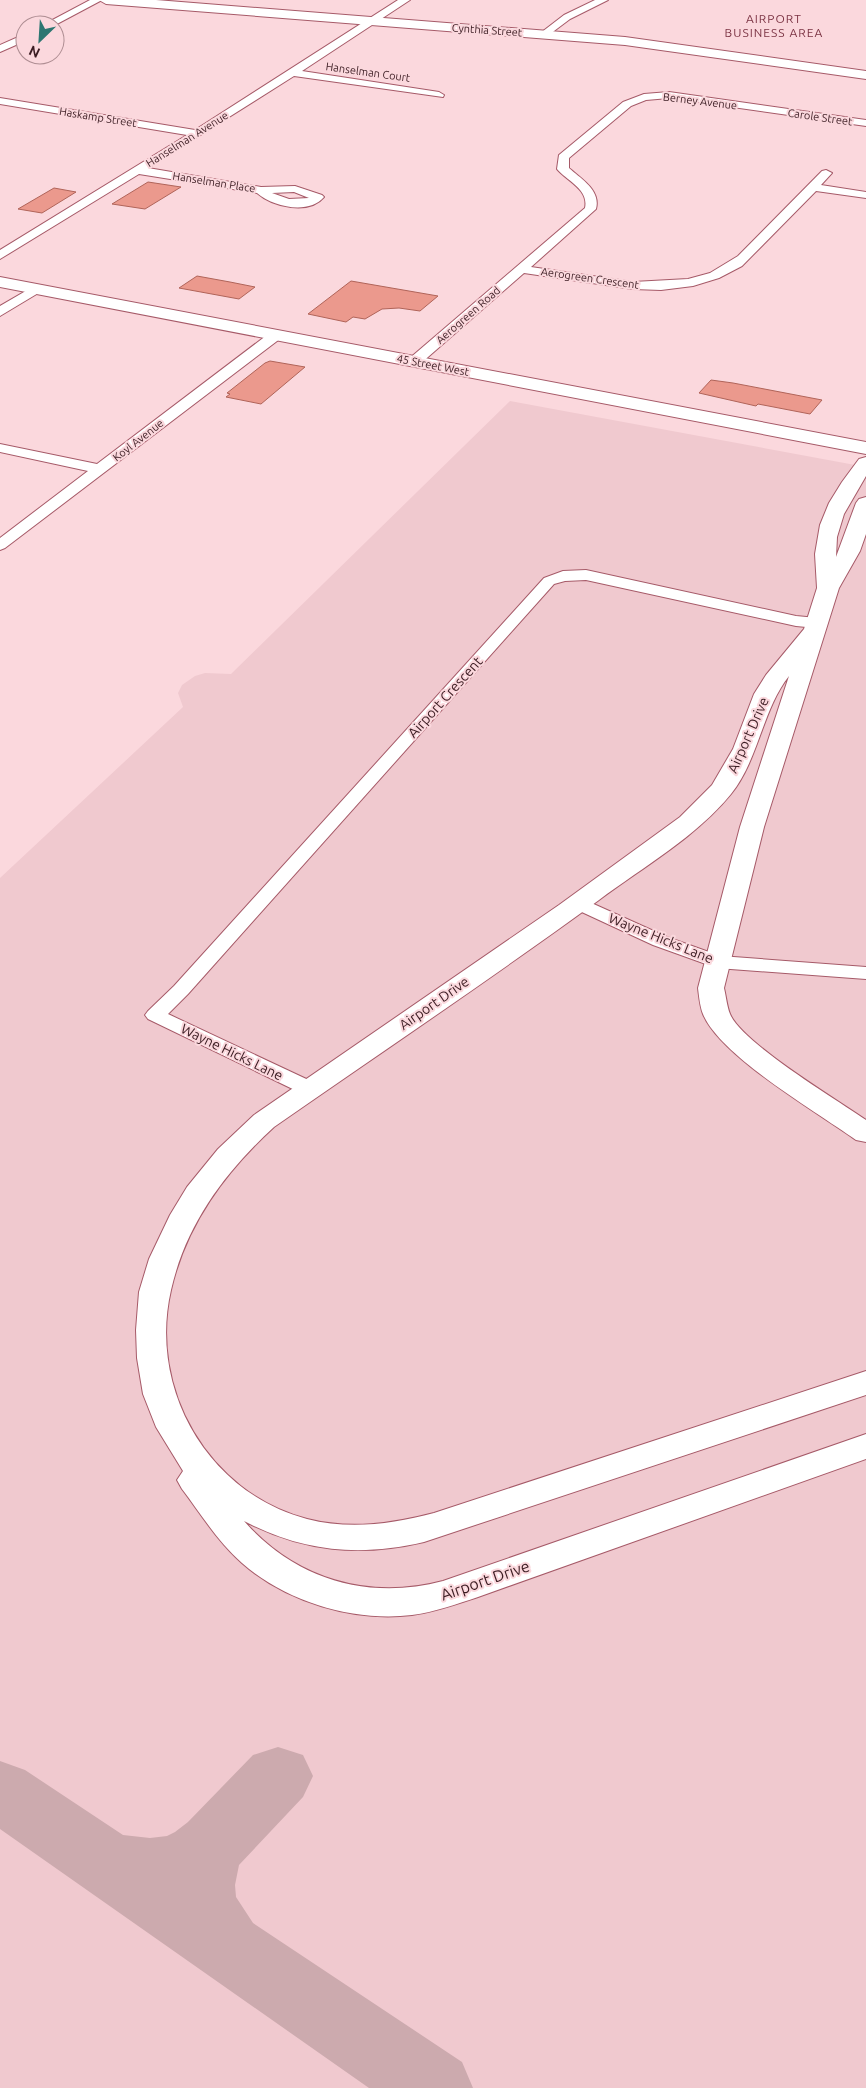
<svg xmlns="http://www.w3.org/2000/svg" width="866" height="2088" viewBox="0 0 866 2088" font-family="Ubuntu,sans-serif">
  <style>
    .built { fill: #f0c9cf }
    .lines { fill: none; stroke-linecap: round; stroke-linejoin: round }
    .taxiway { fill: #ccaaae; fill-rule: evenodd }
    .building { fill: #eb998d; stroke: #b06459 }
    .street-casing { stroke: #a65a68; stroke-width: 2 }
    .secondary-casing { stroke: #a65a68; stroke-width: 2 }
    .street { fill: #fff; fill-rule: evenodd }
    .secondary { fill: #fff; fill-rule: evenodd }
    .labels { text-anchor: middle; stroke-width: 4; stroke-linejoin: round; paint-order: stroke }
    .far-street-label { font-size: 11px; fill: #3b1c22; stroke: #fbd8dd }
    .far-neighbourhood-label { font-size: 12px; letter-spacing: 1px; fill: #7b3343; stroke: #fbd8dd }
    .street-label { font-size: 14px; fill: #3b1c22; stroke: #fbd8dd }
    .near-street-label { font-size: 16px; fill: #3b1c22; stroke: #fbd8dd }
  </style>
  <rect width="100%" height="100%" fill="#fbd8dd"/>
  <path class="built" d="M510 401 866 467V2088H0V878L183 707 178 693 182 685 195 676 205 673 231 674Z"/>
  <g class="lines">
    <path class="taxiway" d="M278 1747 303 1755 313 1776 303 1797 239 1865 235 1885 236 1897 253 1923 462 2062 473 2088H369L0 1829V1761L25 1770 123 1835 150 1838 167 1836 175 1832 188 1822 253 1755Z"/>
  </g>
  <path class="building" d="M148 182 181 187 145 209 112 204Z
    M54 188 76 192 42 213 18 209Z
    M197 276 230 282 255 287 239 299 179 288Z
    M351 281 438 296 420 311 399 308 382 309 365 319 353 317 346 322 308 314Z
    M270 361 305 367 261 404 226 397 230 394 227 393 265 363Z
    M711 380 733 383 822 400 810 414 758 404 756 406 699 393Z"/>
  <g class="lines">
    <g class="street-casing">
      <path id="street" d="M90 0H102L55 25H43Z
        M398 0H410L302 71 439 92 444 95 443 97 294 76 148 168 261 187 295 186 322 195 324 197C309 215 273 207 257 193L139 174 0 259V250L187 135 0 104V98L195 130ZM294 192 309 198 289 199 272 193Z
        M595 0H608L570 19 546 37 538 35 564 15Z
        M25 34V41L0 52V45Z
        M669 92 866 120V126L669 98 646 100 631 106 569 158V168C581 179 601 190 596 209L531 267 633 282 688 279 710 273 738 256 822 171 826 170 832 173 821 185 866 192V198L816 191 742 266 719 278 693 286 661 290 633 289 524 273 420 364H410L408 361 410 358 585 208C589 189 567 181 557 169L559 155 623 102 644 94Z
        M36 285 42 289 40 292 0 316V306Z
        M276 331 281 332 282 335 281 338 5 548 0 550V538L88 471 0 452V444L97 464 271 332Z
        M586 570 796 616 817 618 825 623 817 628 796 626 586 580 565 581 554 584 188 994 168 1014 317 1084 320 1089 317 1094 310 1095 303 1094 148 1019 145 1015 148 1011 174 986 544 578 563 571Z
        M578 897 667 937 720 956 866 967V979L717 968 653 945 571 907 569 903 571 899Z"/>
    </g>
    <g class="secondary-casing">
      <path id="secondary" d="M99 0H156L625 37 866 71V79L625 45 106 4Z
        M0 277 866 442V454L0 287Z
        M866 457V476L844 514 837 537 836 557 856 503 859 499 866 497V534L860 551 839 588 764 827 724 988C726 996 727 1007 730 1014 742 1043 836 1099 866 1120V1142L856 1140C817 1112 720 1056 703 1014 700 1007 699 996 698 988L740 827 789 676C762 710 759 759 731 794 696 837 643 867 599 900 492 978 382 1052 274 1127 225 1172 186 1224 171 1290 148 1389 208 1493 307 1519 350 1530 392 1524 434 1513L866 1371V1395L424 1542C360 1557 303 1552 244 1521 295 1579 368 1601 443 1581L866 1434V1459L478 1597C457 1604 435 1612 412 1615 354 1622 286 1602 242 1563 218 1542 201 1514 182 1489L177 1480 183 1471 156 1427 143 1394 137 1358 136 1330 139 1292 149 1259 170 1215 187 1187 218 1149 254 1115 559 905 680 817 712 785 733 749 754 694 766 675 804 629 817 588 815 554 820 525 829 503 842 482 859 459Z"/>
    </g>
    <use href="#street" class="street"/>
    <use href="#secondary" class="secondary"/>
  </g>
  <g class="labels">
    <g class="far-street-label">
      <text transform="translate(487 30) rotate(4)" y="4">Cynthia Street</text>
      <text transform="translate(368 72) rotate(8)" y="4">Hanselman Court</text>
      <text transform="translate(700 101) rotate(7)" y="4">Berney Avenue</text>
      <text transform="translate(98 117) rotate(9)" y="4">Haskamp Street</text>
      <text transform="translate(820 117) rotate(8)" y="4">Carole Street</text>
      <text transform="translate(187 139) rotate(-32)" y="4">Hanselman Avenue</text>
      <text transform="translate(214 182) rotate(9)" y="4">Hanselman Place</text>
      <text transform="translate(590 278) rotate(8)" y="4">Aerogreen Crescent</text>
      <text transform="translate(468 315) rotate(-41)" y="4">Aerogreen Road</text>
      <text transform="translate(433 365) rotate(11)" y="4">45 Street West</text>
      <text transform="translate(138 440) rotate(-38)" y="4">Koyl Avenue</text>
    </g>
    <g class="far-neighbourhood-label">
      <text x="774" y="23">AIRPORT<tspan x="774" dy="14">BUSINESS AREA</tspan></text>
    </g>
    <g class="street-label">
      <text transform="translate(445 697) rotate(-48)" y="5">Airport Crescent</text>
      <text transform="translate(748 735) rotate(-66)" y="5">Airport Drive</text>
      <text transform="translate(661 938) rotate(22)" y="5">Wayne Hicks Lane</text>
      <text transform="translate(434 1003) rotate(-35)" y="5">Airport Drive</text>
      <text transform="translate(232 1052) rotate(26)" y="5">Wayne Hicks Lane</text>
    </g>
    <g class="near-street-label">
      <text transform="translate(485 1580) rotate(-19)" y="6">Airport Drive</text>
    </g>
  </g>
  <g transform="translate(40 40) rotate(205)"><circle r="24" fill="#fbd8dd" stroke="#ae8d92"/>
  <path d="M0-4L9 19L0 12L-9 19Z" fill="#2d7671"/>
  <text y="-8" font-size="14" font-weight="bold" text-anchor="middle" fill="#3b1c22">N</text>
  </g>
</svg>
